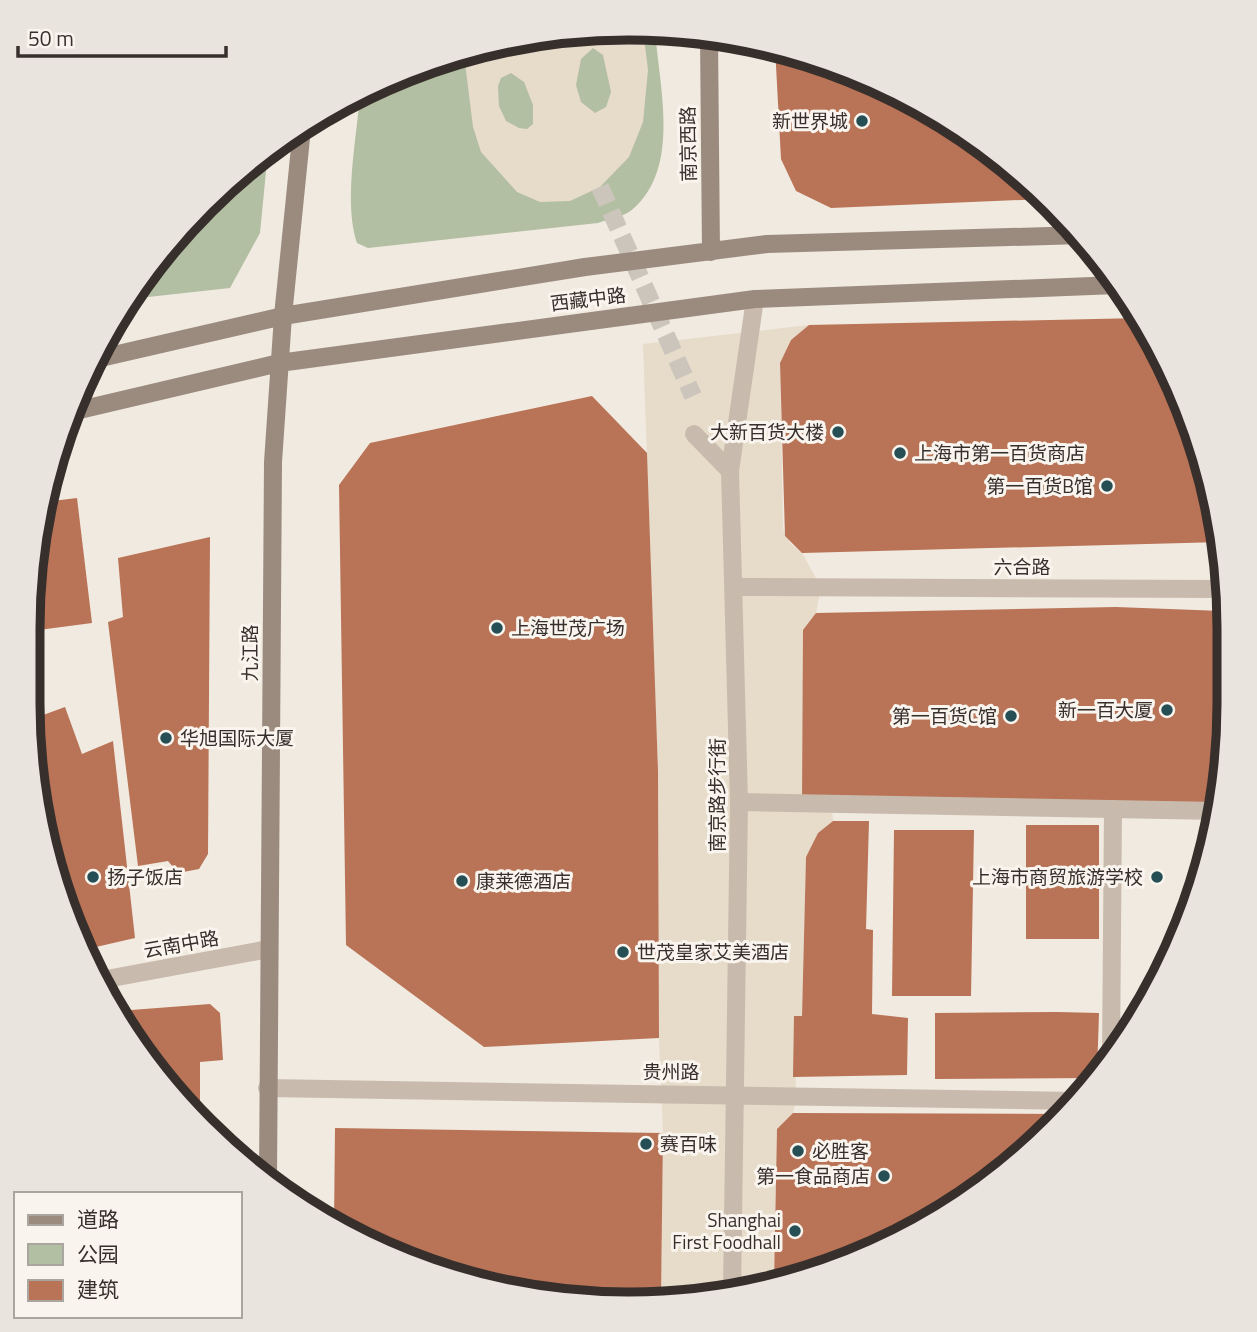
<svg xmlns="http://www.w3.org/2000/svg" width="1257" height="1332" viewBox="0 0 1257 1332" font-family="'Titillium Web','Noto Sans SC',sans-serif">
  <style>
    .green { fill: #b3bfa2 }
    .plaza { fill: #e7dbc9; fill-rule: evenodd }
    .building { fill: #b97356 }
    .lines { fill: none; stroke-linecap: round; stroke-linejoin: round }
    .street-tunnel { stroke: #ccc5bc; stroke-width: 18; stroke-dasharray: 18 9; stroke-linecap: butt }
    .street { stroke: #c8bbad; stroke-width: 18 }
    .secondary { stroke: #9b8b7f; stroke-width: 18 }
    .poi-dot { fill: #254f54; stroke: #f9f4ed; stroke-width: 2.5 }
    .labels { text-anchor: middle; stroke-width: 6; stroke-linejoin: round; paint-order: stroke }
    .poi-label { font-size: 19px; fill: #372f2b; stroke: #f9f4ed; text-anchor: end }
    .street-label { font-size: 19px; fill: #372f2b; stroke: #f9f4ed }
    .rim { fill: none; stroke: #372f2b; stroke-width: 9 }
  </style>
  <rect width="100%" height="100%" fill="#f1eae0"/>
  <path class="green" d="M655 30C659 86 681 167 633 209 624 217 609 219 598 223L368 248 357 243C343 202 357 137 360 94L436 60 551 33Z
    M268 151 260 233 230 288 130 299C165 242 214 190 268 151Z"/>
  <path class="plaza" d="M643 30 648 70 643 122 629 157 600 187 570 201 540 202 517 192 481 152 473 127 464 55 461 54 513 42 520 45 541 44 556 33ZM593 48 603 55 611 92 606 107 595 113 581 102 576 85 581 59ZM511 73 524 82 533 105V124L527 129 519 128 506 121 499 106 498 86 501 78Z
    M809 325 791 340 780 363 783 528 790 543 802 553 821 587 816 613 833 821 818 833 806 857 802 1016 794 1017 796 1095 793 1113 777 1129 774 1283 706 1299H661L663 1133 659 1038 658 771 643 344Z"/>
  <path class="building" d="M775 47 894 90 994 152 1044 199 831 208 796 191 781 159Z
    M1141 318 1197 436 1222 542 802 553 785 536 780 363 791 340 809 325Z
    M592 396 647 453 658 771 659 1038 484 1047 346 945 339 485 370 443Z
    M77 498 92 623 31 631 29 589 44 502Z
    M210 537 208 854 199 869 178 873 168 861 138 866 108 622 123 617 118 558Z
    M1116 607 1222 611 1218 811 802 803 803 630 816 613Z
    M65 707 82 754 113 741 135 938 83 950 74 934 40 821 38 789 47 784 37 756 35 718Z
    M833 821H869L866 929 873 930 872 1014 908 1018 907 1075 793 1077 794 1016H802L806 857 818 833Z
    M1026 825H1099V939H1026Z
    M1202 827H1215L1202 872H1201Z
    M894 830H974L971 996H892Z
    M210 1004 220 1013 223 1060 200 1062V1121L152 1069 118 1011Z
    M1058 1012 1099 1013 1097 1074 1094 1078 935 1079V1013Z
    M793 1113 1065 1114 1053 1128 929 1223 822 1272 774 1283 777 1129Z
    M335 1128 663 1133 661 1299H551L436 1272 334 1226Z"/>
  <g class="lines">
    <path class="street-tunnel" d="M600 187 693 396"/>
    <path class="street" d="M694 434 730 471
      M734 587 1223 589
      M739 802 1218 811
      M101 980 269 949
      M1111 1058 1113 809
      M267 1088 1075 1101
      M732 1293 739 802 730 471 755 299"/>
    <path class="secondary" d="M709 36 711 252
      M92 360 283 316 585 267 767 244 1082 235
      M71 412 279 363 755 299 1117 285
      M268 1180 273 462 283 316 302 128"/>
  </g>
  <g class="poi-dot">
    <circle cx="862" cy="121" r="7"/>
    <circle cx="838" cy="432" r="7"/>
    <circle cx="900" cy="453" r="7"/>
    <circle cx="1107" cy="486" r="7"/>
    <circle cx="497" cy="628" r="7"/>
    <circle cx="1167" cy="710" r="7"/>
    <circle cx="1011" cy="716" r="7"/>
    <circle cx="166" cy="738" r="7"/>
    <circle cx="93" cy="877" r="7"/>
    <circle cx="1157" cy="877" r="7"/>
    <circle cx="462" cy="881" r="7"/>
    <circle cx="623" cy="952" r="7"/>
    <circle cx="646" cy="1144" r="7"/>
    <circle cx="798" cy="1151" r="7"/>
    <circle cx="884" cy="1176" r="7"/>
    <circle cx="795" cy="1231" r="7"/>
  </g>
  <g class="labels">
    <g class="poi-label">
      <text x="848" y="128">新世界城</text>
      <text x="824" y="439">大新百货大楼</text>
      <text x="914" y="460" text-anchor="start">上海市第一百货商店</text>
      <text x="1093" y="493">第一百货B馆</text>
      <text x="511" y="635" text-anchor="start">上海世茂广场</text>
      <text x="1153" y="717">新一百大厦</text>
      <text x="997" y="723">第一百货C馆</text>
      <text x="180" y="745" text-anchor="start">华旭国际大厦</text>
      <text x="107" y="884" text-anchor="start">扬子饭店</text>
      <text x="1143" y="884">上海市商贸旅游学校</text>
      <text x="476" y="888" text-anchor="start">康莱德酒店</text>
      <text x="637" y="959" text-anchor="start">世茂皇家艾美酒店</text>
      <text x="660" y="1151" text-anchor="start">赛百味</text>
      <text x="812" y="1158" text-anchor="start">必胜客</text>
      <text x="870" y="1183">第一食品商店</text>
      <text x="781" y="1227">Shanghai<tspan x="781" dy="22">First Foodhall</tspan></text>
    </g>
    <g class="street-label">
      <text transform="translate(688 144) rotate(-91)" y="7">南京西路</text>
      <text transform="translate(588 299) rotate(-7)" y="7">西藏中路</text>
      <text x="1022" y="574">六合路</text>
      <text transform="translate(250 653) rotate(-90)" y="7">九江路</text>
      <text transform="translate(717 795) rotate(-90)" y="7">南京路步行街</text>
      <text transform="translate(181 944) rotate(-10)" y="7">云南中路</text>
      <text x="671" y="1079">贵州路</text>
    </g>
  </g>
  <path d="M0 0H1257V1332H0ZM628 40H629A588 588 0 0 1 1217 628V704A588 588 0 0 1 629 1292H628A588 588 0 0 1 40 704V628A588 588 0 0 1 628 40Z" fill="#e9e4dd" fill-rule="evenodd"/>
  <path class="rim" d="M628 40H629A588 588 0 0 1 1217 628V704A588 588 0 0 1 629 1292H628A588 588 0 0 1 40 704V628A588 588 0 0 1 628 40Z"/>
  <rect x="14" y="1192" width="228" height="126" fill="#f9f4ed" stroke="#aba59f" stroke-width="2"/>
  <rect x="28" y="1215" width="35" height="10" fill="#9b8b7f" stroke="#aba59f" stroke-width="2"/>
  <text x="77" y="1227" font-size="21" fill="#372f2b">道路</text>
  <rect x="28" y="1244" width="35" height="21" fill="#b3bfa2" stroke="#aba59f" stroke-width="2"/>
  <text x="77" y="1262" font-size="21" fill="#372f2b">公园</text>
  <rect x="28" y="1280" width="35" height="21" fill="#b97356" stroke="#aba59f" stroke-width="2"/>
  <text x="77" y="1297" font-size="21" fill="#372f2b">建筑</text>
  <path d="M18 46v10h208v-10" fill="none" stroke="#372f2b" stroke-width="3.5"/>
  <text x="28" y="46" font-size="21" fill="#372f2b" stroke="#f9f4ed" stroke-width="5" paint-order="stroke">50 m</text>
</svg>
